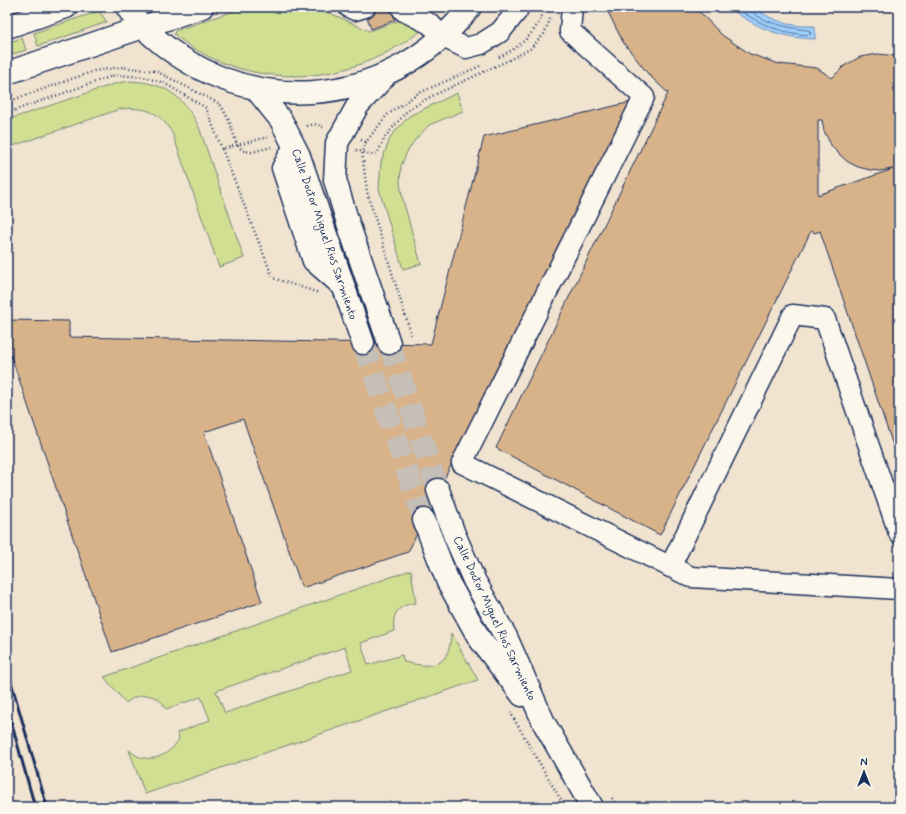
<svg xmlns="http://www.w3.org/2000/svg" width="906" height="814" viewBox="0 0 906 814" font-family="Mynerve,sans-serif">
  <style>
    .green { fill: #d1df92; stroke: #768778; fill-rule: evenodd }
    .water { fill: #a0cffb; stroke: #6b8fbc }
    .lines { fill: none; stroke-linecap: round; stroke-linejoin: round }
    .shore { stroke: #506f9d; stroke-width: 1 }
    .building { fill: #d8b38a; stroke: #1b2f5e; fill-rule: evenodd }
    .major-tunnel { stroke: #c5bfb8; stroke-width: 22; stroke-dasharray: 22 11; stroke-linecap: butt }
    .minor-casing { stroke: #1b2f5e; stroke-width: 23 }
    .major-casing { stroke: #1b2f5e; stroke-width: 25 }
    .path { stroke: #1b2f5e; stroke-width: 2.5; stroke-dasharray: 1 3; stroke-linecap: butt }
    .minor { stroke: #fbf7ec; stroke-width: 20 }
    .major { stroke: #fbf7ec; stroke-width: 22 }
    .rail { stroke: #1b2f5e; stroke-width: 3 }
    .labels { text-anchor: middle; stroke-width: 3.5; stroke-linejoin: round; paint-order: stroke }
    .street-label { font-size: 12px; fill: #1b2f5e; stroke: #fbf7ec }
  </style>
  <rect width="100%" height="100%" fill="#f0e3cf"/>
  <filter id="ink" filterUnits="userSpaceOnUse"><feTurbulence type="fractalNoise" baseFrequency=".025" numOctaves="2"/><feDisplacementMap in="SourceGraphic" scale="8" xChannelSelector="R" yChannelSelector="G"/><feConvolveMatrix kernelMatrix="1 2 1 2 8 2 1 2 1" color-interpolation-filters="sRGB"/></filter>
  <g filter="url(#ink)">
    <path class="green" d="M245 7H317L369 31 404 19 424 29C403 44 380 58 355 66 294 86 224 76 174 34L175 31Z
      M99 11 107 22 38 46 34 33Z
      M22 38 26 50 7 56V43Z
      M131 81C166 83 183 96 199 127L244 258 219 267 173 135C160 111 147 107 120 109L7 148V120L117 83Z
      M457 93 463 111 429 125 415 140 407 152 401 166 400 183 403 200 421 264 403 269 379 189 381 162 391 136 409 116Z
      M411 570 416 603C398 605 392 613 394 631L361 643 368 665 402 655 404 662C434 669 450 667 451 633L478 680 145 794 129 750C132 752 136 756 140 757 156 762 171 753 179 739L177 733 210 720 201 697 166 709C158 692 139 692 126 703L104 677ZM345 647 352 670 225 713 216 691Z"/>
    <path class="water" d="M728 7H752L771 18 787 24 801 26H815V39C780 38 755 27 728 7Z"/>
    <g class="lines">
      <path class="shore" d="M735 7C754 21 775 31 799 34 803 35 807 35 811 34L809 30C797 30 751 21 750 7"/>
    </g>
    <path class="building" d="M364 7H391L395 20 371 29Z
      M609 7H695L722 35 750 54 779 64 817 68 832 78 844 66 860 57 878 54 896 56 899 43V463L820 231 815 233 811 231 660 535 496 448 668 93 649 75 623 42 606 8ZM818 120H822L824 131 832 147 840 155 848 162 858 167 870 170 879 171 893 169 818 195Z
      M631 102 408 552 302 588 243 419 204 432 262 602 112 652 7 344V320L69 321V337L431 344 484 137Z"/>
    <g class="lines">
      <path class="major-tunnel" d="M363 343 424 520
        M389 343 438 490"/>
      <g class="minor-casing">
        <path id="minor" d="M349 7 355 10 365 7
          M401 7 404 11 430 24 443 37 466 48 481 44 500 32 517 11 518 7
          M572 7 570 31 644 97 462 463 691 577 899 589
          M294 146 282 168 313 261 345 289
          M670 567 793 315 825 319 899 533"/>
      </g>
      <g class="major-casing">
        <path id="major" d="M127 7C132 14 137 22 144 28 240 121 387 113 470 7
          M7 27 66 7
          M7 73 202 7
          M384 77 358 105 337 143 335 180 348 223 389 343
          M256 89 281 120 299 156 363 343
          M438 490 454 534 474 580 506 637 544 723 592 807
          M424 520 448 582 479 638 522 695"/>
      </g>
      <path class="path" d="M499 57C521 47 539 30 545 7
        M7 102 94 71 121 67 156 71 220 104 229 120 237 145 243 151 252 152 271 147
        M7 113 115 75 144 77 164 83 206 108 222 149 268 137
        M307 126 314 124 323 127
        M361 140 366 142 387 115 417 94 480 66
        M366 142 362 152 367 192 411 334 408 337
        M222 149 273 278 319 293
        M356 150 373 155 378 152 385 137 407 111 428 98 509 60 530 49 544 34 551 17
        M510 712 565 807
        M612 798 617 807"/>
      <use href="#minor" class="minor"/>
      <use href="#major" class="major"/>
      <path class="rail" d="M7 668 47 807
        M7 707 35 807"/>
    </g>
  </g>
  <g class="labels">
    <g class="street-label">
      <text transform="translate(325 234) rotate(71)" y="4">Calle Doctor Miguel Rios Sarmiento</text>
      <text transform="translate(495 618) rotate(65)" y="4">Calle Doctor Miguel Rios Sarmiento</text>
    </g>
  </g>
  <rect width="906" height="814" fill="none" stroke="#fbf7ec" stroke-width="24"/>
  <rect x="12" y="12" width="882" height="790" fill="none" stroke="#1b2f5e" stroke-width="1.5" filter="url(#ink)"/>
  <g transform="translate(864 772)" stroke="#fbf7ec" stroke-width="3" paint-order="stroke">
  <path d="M0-3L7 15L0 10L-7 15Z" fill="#1b2f5e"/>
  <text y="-6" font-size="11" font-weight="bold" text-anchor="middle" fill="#1b2f5e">N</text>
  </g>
</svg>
